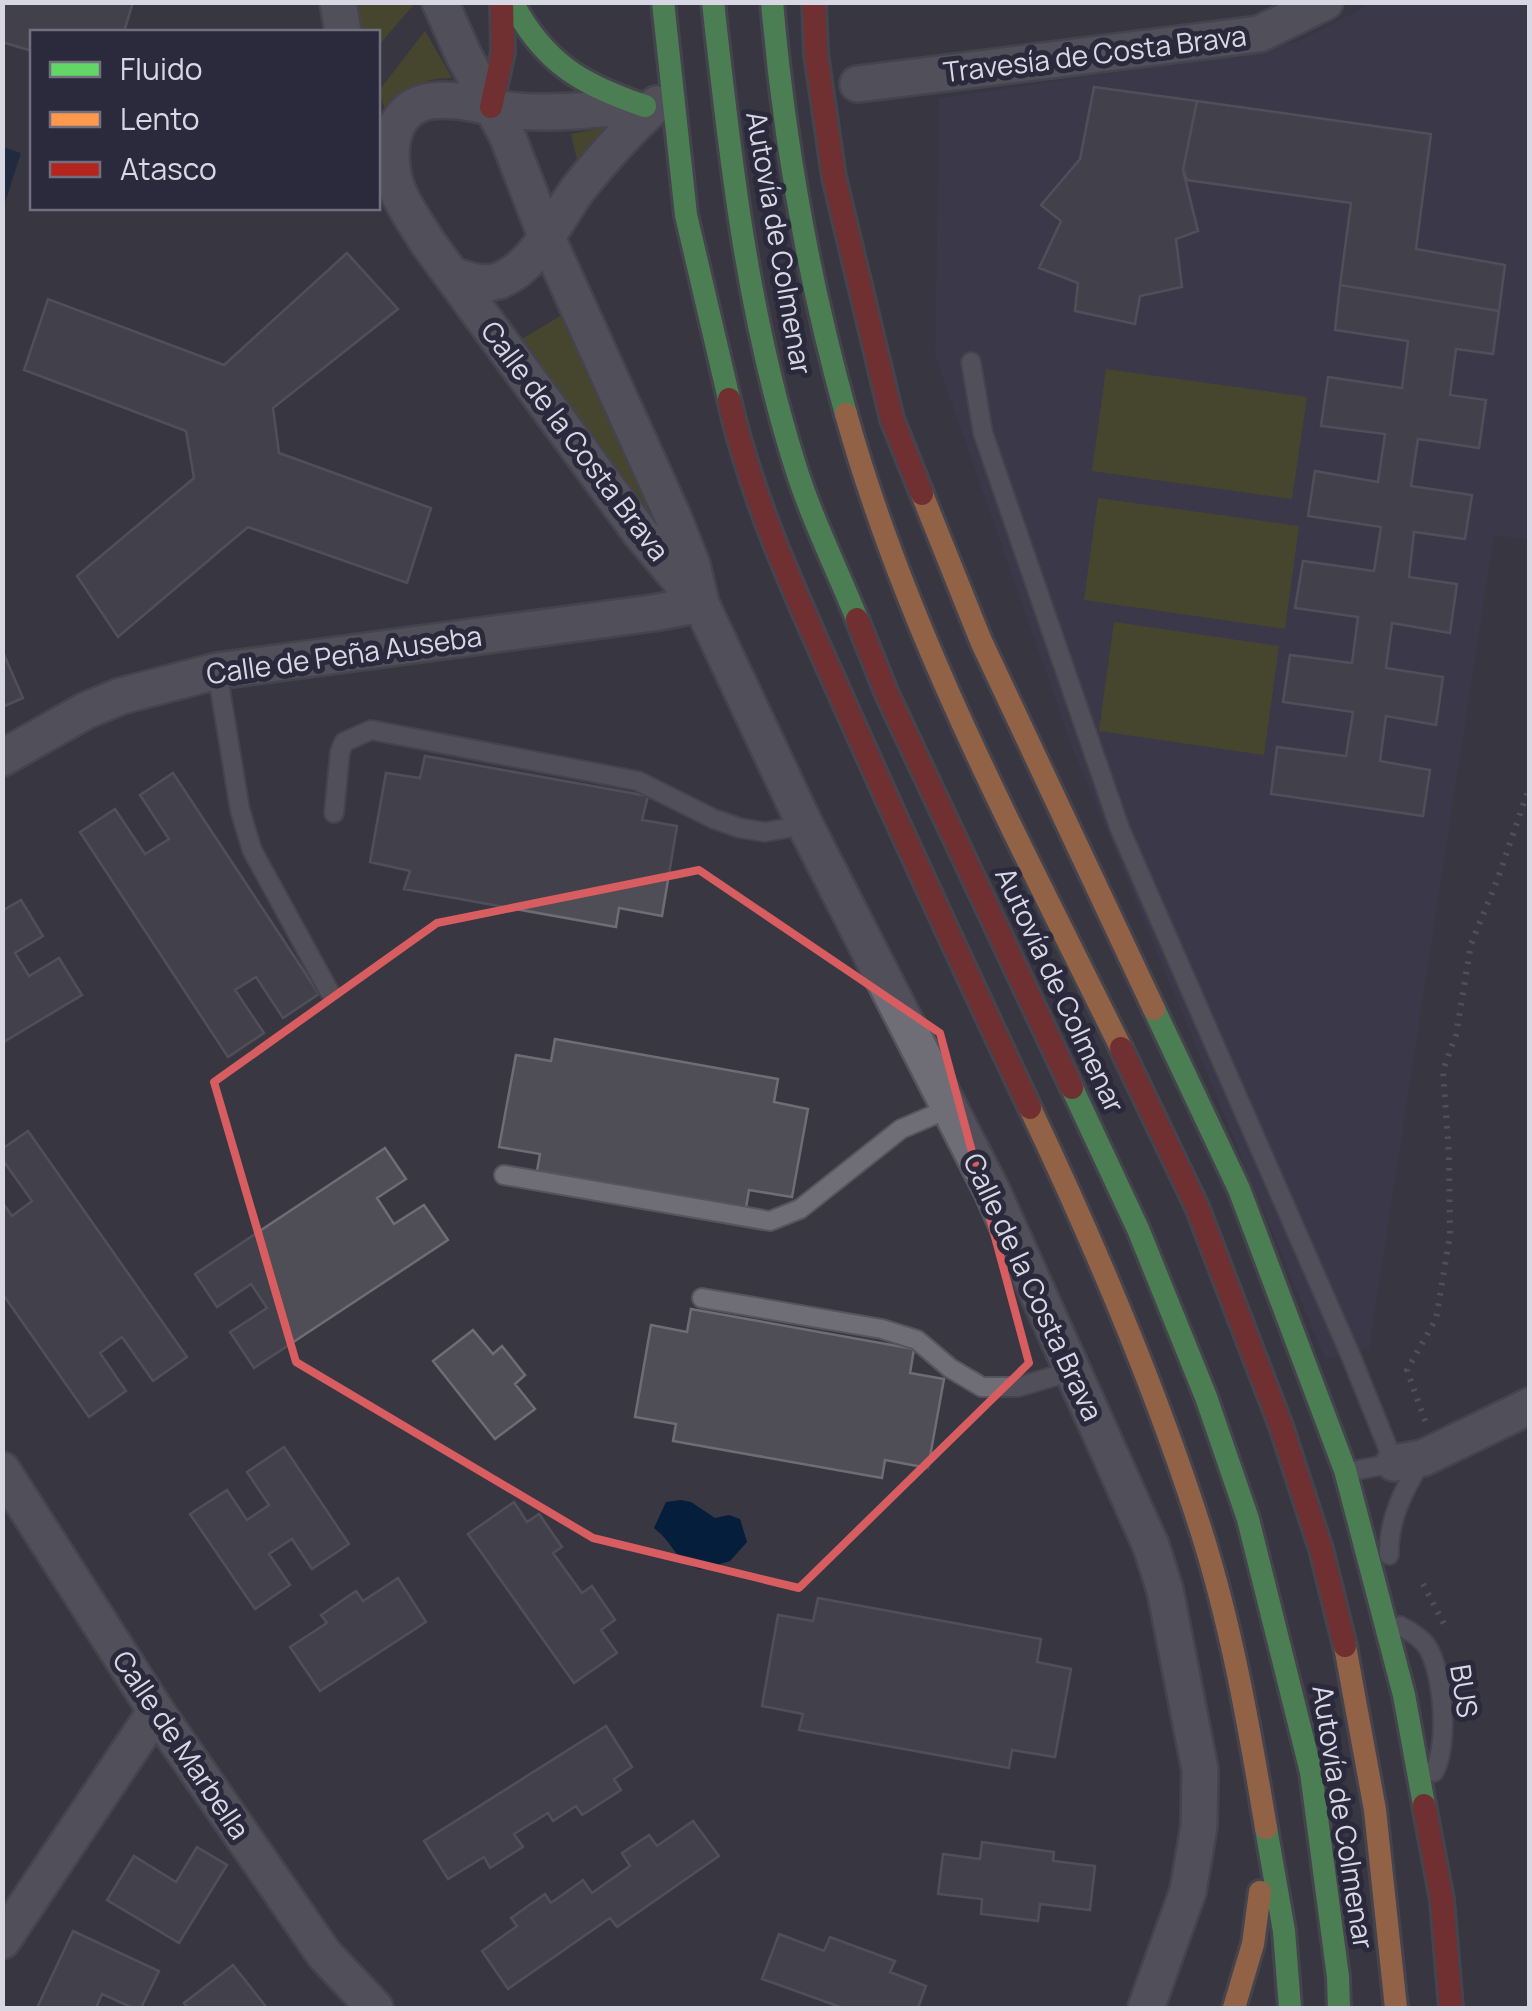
<svg xmlns="http://www.w3.org/2000/svg" width="1532" height="2011" viewBox="0 0 1532 2011" font-family="Manrope,sans-serif">
  <style>
    .built { fill: #3d3a52 }
    .green { fill: #57591a }
    .water { fill: #051e3c }
    .building { fill: #4f4d56; stroke: #706c75; stroke-width: 2.5 }
    .lines { fill: none; stroke-linecap: round; stroke-linejoin: round }
    .lane-casing { stroke: #55555d; stroke-width: 22 }
    .street-casing { stroke: #55555d; stroke-width: 40 }
    .fast-casing { stroke: #55555d; stroke-width: 28 }
    .slow-casing { stroke: #55555d; stroke-width: 28 }
    .jam-casing { stroke: #55555d; stroke-width: 28 }
    .path { stroke: #6f6e76; stroke-width: 6; stroke-dasharray: 2.5 8; stroke-linecap: butt }
    .lane { stroke: #6f6e77; stroke-width: 18 }
    .street { stroke: #6f6e77; stroke-width: 35 }
    .fast { stroke: #63d668; stroke-width: 22 }
    .slow { stroke: #ff974d; stroke-width: 22 }
    .jam { stroke: #b3261e; stroke-width: 22 }
    .marked { fill: none; stroke: #d75d60; stroke-width: 8; stroke-linejoin: round }
    .labels { text-anchor: middle; stroke-width: 10; stroke-linejoin: round; paint-order: stroke }
    .street-label { font-size: 28px; fill: #d8d8e4; stroke: #2b293c }
  </style>
  <rect width="100%" height="100%" fill="#383742"/>
  <path class="built" d="M1366 3H1529V540L1494 535 1369 1349 1325 1359 1073 749 935 355 939 98 1210 59 1297 42 1361 9Z"/>
  <path class="green" d="M350 3H415L378 46V32H357Z
    M425 31 452 78C423 77 406 90 386 110L378 92Z
    M609 127 580 172 571 134Z
    M562 315 663 524 656 529 519 341Z
    M1106 369 1307 397 1292 499 1092 471Z
    M1098 498 1299 526 1285 629 1084 600Z
    M1114 622 1279 646 1264 755 1099 731Z"/>
  <path class="water" d="M3 147 21 153 3 209 2 147Z
    M681 1500 691 1502 715 1518 729 1515 740 1519 747 1542 730 1561 700 1570C672 1559 676 1545 654 1528L666 1502Z"/>
  <path class="building" d="M2 2H133L124 32H32V51L2 42Z
    M1094 87 1197 101 1183 170 1198 231 1176 239 1182 287 1140 296 1135 324 1075 311 1078 283 1039 268 1061 221 1041 205 1080 159Z
    M1197 101 1431 134 1416 249 1505 265 1499 311 1340 285 1351 203 1187 180 1183 170Z
    M347 253 398 309 273 408 279 453 431 508 407 583 248 527 118 637 77 576 194 478 186 431 24 370 48 299 224 365Z
    M1340 285 1499 311 1493 354 1456 349 1450 395 1486 400 1479 448 1418 439 1411 486 1472 495 1465 539 1414 532 1409 577 1457 584 1450 633 1392 623 1386 668 1443 677 1436 725 1386 716 1380 761 1430 770 1423 816 1271 794 1277 747 1346 756 1353 712 1283 702 1290 655 1352 663 1358 617 1295 608 1303 561 1374 571 1381 527 1308 516 1315 471 1378 482 1385 434 1321 426 1328 377 1402 388 1408 341 1335 330Z
    M2 650 23 698 2 707Z
    M425 756 648 796 642 820 677 826 662 916 619 908 616 927 404 889 410 871 370 862 386 773 420 778Z
    M173 773 319 994 283 1018 256 977 235 990 264 1033 228 1057 80 832 115 809 145 854 169 839 140 795Z
    M21 900 43 936 15 953 29 976 59 958 82 995 2 1043V911Z
    M555 1039 778 1079 774 1102 808 1109 792 1197 749 1190 746 1208 537 1171 540 1154 499 1147 516 1055 551 1061Z
    M28 1131 187 1357 153 1381 122 1337 100 1353 126 1391 89 1417 2 1293V1202L12 1216 32 1201 2 1159V1149Z
    M385 1148 406 1179 377 1198 394 1224 424 1205 448 1240 254 1368 230 1332 267 1308 251 1284 217 1307 195 1274Z
    M691 1309 914 1349 910 1373 944 1379 928 1468 885 1460 882 1478 673 1441 676 1424 635 1417 651 1325 687 1332Z
    M473 1330 493 1354 502 1346 525 1375 515 1384 535 1409 495 1439 433 1361Z
    M284 1447 349 1544 312 1569 292 1539 269 1554 290 1585 255 1609 190 1514 227 1490 247 1520 269 1505 247 1472Z
    M514 1502 527 1522 539 1514 562 1547 553 1553 582 1593 592 1586 615 1620 601 1630 617 1653 574 1683 468 1534Z
    M398 1578 426 1622 320 1691 290 1647 327 1623 321 1615 356 1591 363 1601Z
    M818 1598 1041 1639 1037 1662 1071 1669 1055 1757 1012 1750 1009 1768 799 1730 803 1714 762 1706 778 1615 813 1621Z
    M606 1726 632 1767 614 1779 621 1790 582 1815 576 1806 553 1821 548 1813 514 1834 523 1847 490 1868 484 1857 448 1879 424 1841Z
    M693 1821 719 1856 617 1927 610 1918 508 1989 482 1951 517 1926 511 1918 545 1894 551 1903 583 1880 592 1893 630 1866 622 1853 649 1835 657 1846Z
    M982 1842 1054 1852 1053 1861 1095 1866 1090 1910 1040 1904 1038 1921 981 1914 982 1899 938 1894 943 1854 980 1859Z
    M197 1847 227 1865 179 1943 107 1900 134 1856 176 1882Z
    M73 1931 159 1971 141 2008H133L102 1994 96 2008H37Z
    M779 1934 824 1951 830 1937 895 1961 890 1972 926 1986 918 2008H843L762 1979Z
    M233 1965 267 2008H188L184 2003Z"/>
  <g class="lines">
    <g class="lane-casing">
      <path id="lane" d="M971 362 983 433 1120 829 1350 1354 1394 1463 1353 1471
        M217 671 240 810 252 850 329 991
        M334 813 340 752 344 742 371 730 638 781 714 819 740 828 765 832 805 825
        M504 1175 770 1221 800 1209 901 1129 950 1108
        M702 1298 882 1329 917 1340 950 1368 982 1387H1018L1072 1371
        M1389 1555C1388 1520 1404 1488 1423 1459
        M1400 1626C1410 1631 1419 1636 1426 1645 1444 1671 1449 1745 1434 1772"/>
    </g>
    <g class="street-casing">
      <path id="street" d="M338 2 343 32
        M440 2 464 56 507 135 546 236 673 517 692 565 701 604 805 825 992 1191 1151 1546 1165 1590 1200 1770 1199 1826 1188 1891 1146 2008
        M858 84 1259 34 1325 2
        M625 107C589 110 552 114 516 111 488 108 460 97 431 101 385 107 385 164 400 196 408 213 419 228 428 243L639 531 693 596
        M452 275C467 280 483 286 498 281 535 268 556 219 578 189 602 159 628 129 657 104
        M2 758 85 711 121 696 217 671 653 613 701 604
        M1394 1463 1423 1458 1530 1406
        M2 1470 156 1711 324 1954 375 2008
        M2 1941 156 1711"/>
    </g>
    <g class="fast-casing">
      <path id="fast" d="M512 2C544 63 582 85 645 106
        M663 2 686 215 729 399
        M713 2C730 157 747 312 794 462 810 515 836 567 857 619
        M772 2C784 142 808 278 846 414
        M1154 1009 1239 1189 1345 1470 1404 1695 1424 1805
        M1072 1088 1138 1229 1206 1397 1248 1519 1311 1772 1338 1977 1339 2008
        M1266 1828 1284 1931 1290 2008"/>
    </g>
    <g class="slow-casing">
      <path id="slow" d="M846 414C908 636 1019 841 1121 1048
        M922 494 981 641 1154 1009
        M1030 1108C1094 1243 1153 1381 1199 1524 1231 1623 1249 1726 1266 1828
        M1345 1646 1375 1810 1396 2008
        M1234 2008 1253 1944 1260 1892"/>
    </g>
    <g class="jam-casing">
      <path id="jam" d="M814 2 816 54 834 177 892 419 922 494
        M491 107 503 52 502 2
        M729 399C753 505 801 606 845 705 905 840 967 974 1030 1108
        M857 619 887 694 1072 1088
        M1121 1048 1197 1207 1281 1426 1321 1549 1345 1646
        M1424 1805 1442 1900 1451 2008"/>
    </g>
    <path class="path" d="M1425 1421 1407 1370 1436 1319 1450 1235 1449 1156 1443 1070 1456 1035 1471 944 1498 878 1530 785
      M1423 1584 1445 1626"/>
    <use href="#lane" class="lane"/>
    <use href="#street" class="street"/>
    <use href="#fast" class="fast"/>
    <use href="#slow" class="slow"/>
    <use href="#jam" class="jam"/>
  </g>
  <path d="M0 0H1532V2011H0ZM699 870 940 1033 1029 1363 799 1588 593 1538 296 1362 214 1082 437 923Z" fill="#383742" fill-opacity=".55" fill-rule="evenodd"/>
  <path class="marked" d="M699 870 940 1033 1029 1363 799 1588 593 1538 296 1362 214 1082 437 923Z"/>
  <g class="labels">
    <g class="street-label">
      <text transform="translate(1095 54) rotate(-7)" y="10">Travesía de Costa Brava</text>
      <text transform="translate(779 243) rotate(80)" y="10">Autovía de Colmenar</text>
      <text transform="translate(575 441) rotate(53)" y="10">Calle de la Costa Brava</text>
      <text transform="translate(344 655) rotate(-8)" y="10">Calle de Peña Auseba</text>
      <text transform="translate(1060 990) rotate(65)" y="10">Autovía de Colmenar</text>
      <text transform="translate(1033 1287) rotate(65)" y="10">Calle de la Costa Brava</text>
      <text transform="translate(1464 1691) rotate(81)" y="10">BUS</text>
      <text transform="translate(181 1745) rotate(56)" y="10">Calle de Marbella</text>
      <text transform="translate(1343 1817) rotate(81)" y="10">Autovía de Colmenar</text>
    </g>
  </g>
  <rect width="1532" height="2011" fill="none" stroke="#d8d8e4" stroke-width="10"/>
  <rect x="30" y="30" width="350" height="180" fill="#2b293c" stroke="#706f7f" stroke-width="2.5"/>
  <rect x="50" y="62" width="50" height="15" fill="#63d668" stroke="#706f7f" stroke-width="2.5"/>
  <text x="120" y="80" font-size="30" fill="#d8d8e4">Fluido</text>
  <rect x="50" y="112" width="50" height="15" fill="#ff974d" stroke="#706f7f" stroke-width="2.5"/>
  <text x="120" y="130" font-size="30" fill="#d8d8e4">Lento</text>
  <rect x="50" y="162" width="50" height="15" fill="#b3261e" stroke="#706f7f" stroke-width="2.5"/>
  <text x="120" y="180" font-size="30" fill="#d8d8e4">Atasco</text>
</svg>
